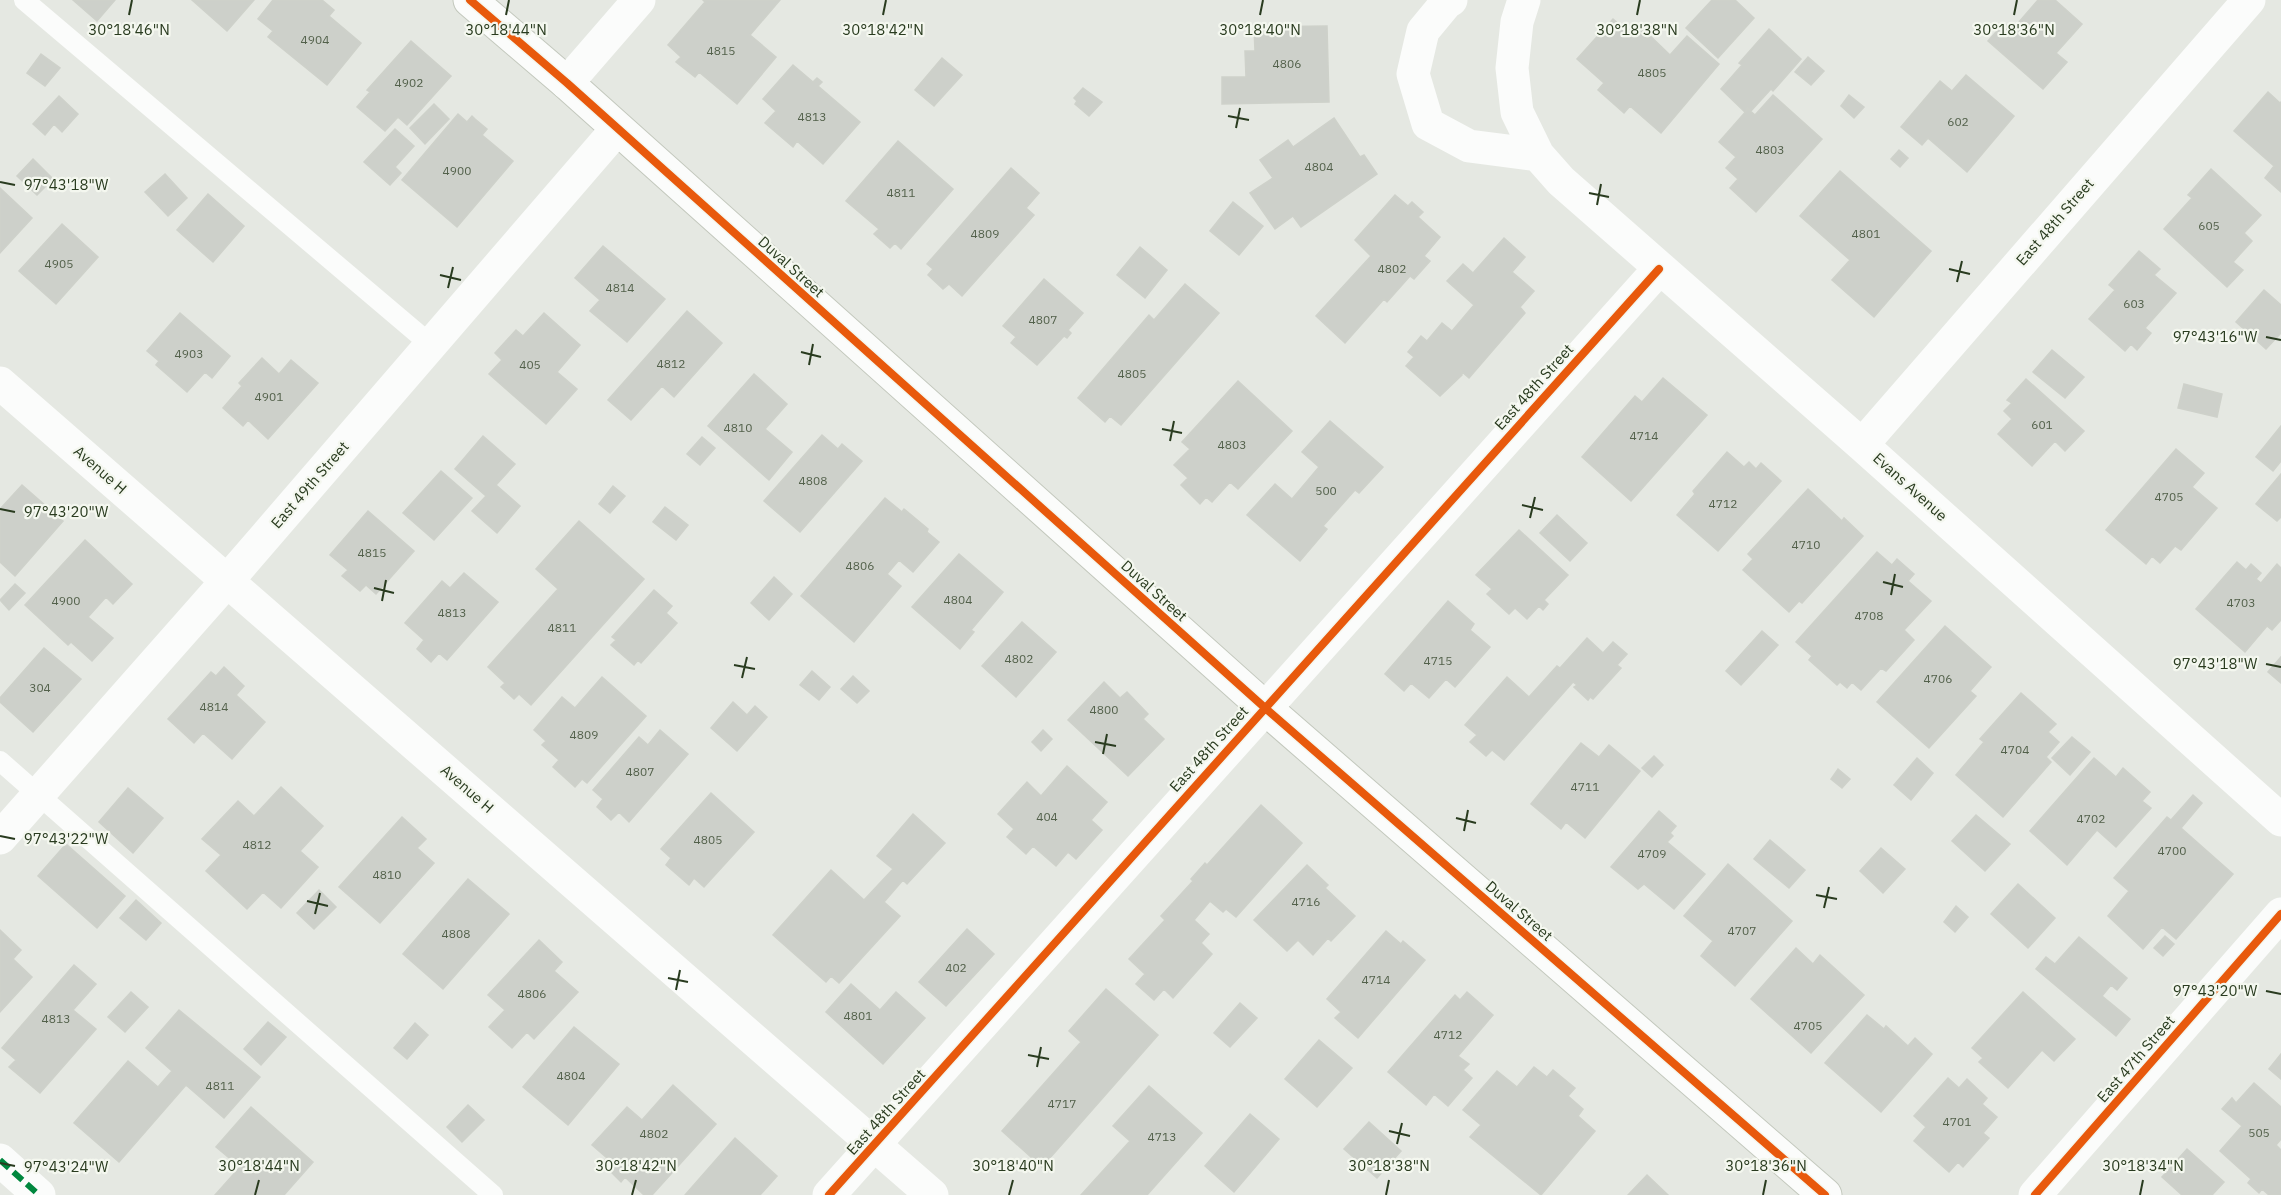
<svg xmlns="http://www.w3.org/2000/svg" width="2281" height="1195" viewBox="0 0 2281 1195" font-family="'IBM Plex Sans',sans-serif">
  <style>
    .building { fill: #cdd0ca; stroke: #ced1ca; stroke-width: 1.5 }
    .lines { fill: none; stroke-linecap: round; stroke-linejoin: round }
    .secondary-casing { stroke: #c3c8bd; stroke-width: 35 }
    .lane { stroke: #fbfcfb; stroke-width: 20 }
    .street { stroke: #fbfcfb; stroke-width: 33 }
    .secondary { stroke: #fbfcfb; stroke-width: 33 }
    .quiet { stroke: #00873e; stroke-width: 6; stroke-dasharray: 12 6; stroke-linecap: butt }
    .cycleway-casing { stroke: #f4f7ef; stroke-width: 11 }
    .cycleway { stroke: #e8590c; stroke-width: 8 }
    .ticks { fill: none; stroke: #293b1f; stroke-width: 2 }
    .labels { text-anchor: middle; stroke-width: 4.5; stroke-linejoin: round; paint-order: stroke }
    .number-label { font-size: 12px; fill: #53614b }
    .street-label { font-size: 15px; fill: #293b1f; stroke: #f4f7ef }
    .ticks-label { font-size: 15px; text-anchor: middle; fill: #293b1f; stroke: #f4f7ef; stroke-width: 4.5; stroke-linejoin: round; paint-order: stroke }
  </style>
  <rect width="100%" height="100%" fill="#e5e8e2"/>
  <path class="building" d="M73 0H115L97 21Z
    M192 0H254L227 31Z
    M273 0H322L334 10 329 16 361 43 327 85 268 37 273 31 258 19Z
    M703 0H780L750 35 776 57 737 104 699 72 695 77 676 62 681 57 668 45 705 2Z
    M1712 0H1735L1754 18 1718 58 1686 28Z
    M2038 0H2055L2082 24 2056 53 2067 62 2043 89 1988 41 2004 23 2012 30Z
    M1613 19 1634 37 1642 28 1670 55 1687 36 1719 64 1661 133 1630 106 1624 113 1598 90 1604 83 1577 59Z
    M1327 26 1329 102 1222 104V77H1246L1245 51H1255L1254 27Z
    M1769 29 1801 59 1773 91 1771 89 1751 111 1748 108 1745 112 1721 89 1742 65 1739 63Z
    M411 41 451 76 407 125 398 117 385 131 357 107 370 92 367 90Z
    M41 54 60 68 45 86 27 73Z
    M1808 57 1824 71 1811 85 1795 72Z
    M942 58 962 75 934 106 915 90Z
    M793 65 813 82 817 78 822 82 818 86 860 122 823 164 797 141 793 147 765 123 776 111 763 99Z
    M1966 75 2014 116 1967 172 1928 138 1922 145 1901 127 1940 81 1952 91Z
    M1083 88 1102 102 1089 116 1075 104 1077 101 1074 98Z
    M2268 92 2280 103 2281 102V192L2265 178 2274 166 2234 131Z
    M1773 95 1822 139 1756 212 1730 188 1738 179 1726 168 1736 157 1719 142 1748 109 1755 115Z
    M1849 95 1864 107 1854 118 1841 106Z
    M59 96 78 114 62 132 54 124 45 135 33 124Z
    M434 104 449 119 425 144 410 128Z
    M458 114 467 122 472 116 475 119 487 129 482 135 513 161 457 227 402 180Z
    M1334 118 1360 157 1364 155 1377 174 1301 227 1293 216 1275 229 1250 193 1273 178 1260 160 1288 140 1293 147Z
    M395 129 414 146 395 167 401 173 390 185 364 162Z
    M898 141 953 189 901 249 895 243 890 248 874 234 879 229 846 201Z
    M1899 150 1908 158 1900 167 1891 159Z
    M33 159 53 179 37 195 17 176Z
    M1011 168 1039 193 1026 208 1034 215 962 296 949 284 943 289 928 275 933 269 927 264Z
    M2211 169 2261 215 2244 233 2252 241 2233 262 2243 270 2227 287 2164 229 2192 198 2188 195Z
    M1840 171 1931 251 1874 317 1832 280 1850 260 1800 216Z
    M165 174 187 198 168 216 145 192Z
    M0 188 32 218 0 253Z
    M208 194 244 226 213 262 177 230Z
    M1395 195 1408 206 1412 202 1423 212 1418 217 1440 237 1424 256 1430 261 1414 279 1410 276 1387 302 1384 299 1345 343 1316 316 1371 256 1355 240Z
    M1233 202 1263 226 1239 255 1210 231Z
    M62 224 98 257 56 304 19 271Z
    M1504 238 1525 257 1512 272 1534 291 1520 307 1525 313 1469 378 1461 371 1462 375 1440 396 1406 366 1414 357 1408 352 1421 336 1427 341 1442 323 1452 331 1474 305 1447 281 1463 264 1473 273Z
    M603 246 665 299 627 342 590 311 600 300 575 278Z
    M1140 247 1167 270 1145 298 1117 275Z
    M2139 251 2160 269 2154 275 2176 293 2145 328 2151 333 2137 350 2131 344 2125 351 2089 319 2115 290 2109 285Z
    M1044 279 1083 313 1068 330 1071 333 1067 338 1064 336 1037 365 1011 343 1016 337 1003 326Z
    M1185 284 1219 313 1121 425 1110 416 1105 422 1078 398 1149 315 1154 320Z
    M2264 290 2281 305V333L2266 349 2236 322Z
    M687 311 722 343 674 397 662 386 631 420 608 400Z
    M180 313 230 356 212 378 205 372 187 392 156 365 159 361 147 351Z
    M544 313 580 345 557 372 577 389 546 424 489 374 502 360 495 353 516 330 523 336Z
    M2052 350 2084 377 2065 398 2033 372Z
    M262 358 279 374 291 360 318 383 268 439 248 420 243 426 223 408 242 386 239 383Z
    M754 374 787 404 765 429 792 452 769 480 708 426Z
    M1663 378 1707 415 1631 501 1582 457 1635 396 1642 402Z
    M2026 379 2084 431 2065 451 2055 441 2032 466 1998 434 2012 419 2004 411 2012 403 2007 400Z
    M1238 381 1292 431 1238 489 1230 482 1212 502 1206 497 1200 504 1181 485 1188 478 1174 465 1190 449 1182 442Z
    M2184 384 2222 394 2217 417 2178 408Z
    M1330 421 1383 467 1359 493 1355 490 1323 526 1327 529 1300 561 1247 515 1275 484 1292 499 1319 467 1302 452Z
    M2281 426V461L2273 471 2256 457Z
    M822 435 838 449 842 444 862 461 800 532 764 501Z
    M483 436 515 464 496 485 520 506 497 533 472 511 486 496 455 469Z
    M702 437 715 448 700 465 687 454Z
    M2176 449 2204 473 2192 487 2217 508 2181 550 2175 546 2160 563 2152 556 2146 564 2106 530Z
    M1727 452 1744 467 1749 462 1756 469 1761 463 1781 481 1718 551 1677 515 1695 494 1693 491Z
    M441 471 472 498 434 540 403 513Z
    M2281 474V517L2277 521 2256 504Z
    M22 485 63 521 15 576 0 562V509Z
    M613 486 625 496 610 513 599 504Z
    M1808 489 1842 521 1844 518 1863 536 1802 603 1799 601 1789 612 1743 570 1753 559 1748 554Z
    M885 498 902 512 904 509 928 529 927 532 939 542 913 572 899 560 887 574 901 586 854 642 801 596Z
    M665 507 688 525 676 540 653 522Z
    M368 511 414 551 376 594 366 585 360 591 342 576 348 570 330 555Z
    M1557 515 1587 543 1570 561 1540 533Z
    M579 521 644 579 531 705 519 694 514 699 501 687 505 683 488 667 558 589 536 569Z
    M1519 530 1568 575 1544 600 1548 604 1543 610 1539 606 1527 619 1515 608 1509 614 1487 594 1492 589 1476 575Z
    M85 540 132 584 113 604 106 597 88 617 113 638 92 661 71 642 68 645 25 605Z
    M1877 552 1892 565 1897 559 1914 574 1908 581 1931 601 1904 630 1914 640 1886 671 1881 668 1861 690 1852 682 1847 688 1840 682 1837 685 1809 660 1812 656 1796 642Z
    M959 554 1003 592 971 630 974 632 960 649 912 607Z
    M2237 562 2246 570 2251 564 2261 573 2256 579 2261 583 2277 564 2281 568V620L2272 630 2267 626 2245 652 2196 609Z
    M464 573 498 602 447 660 439 653 431 662 417 649 424 640 405 623 442 581 450 588Z
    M774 577 792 594 769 620 751 603Z
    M15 584 25 593 9 610 0 600Z
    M654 590 672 606 666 613 677 623 641 663 638 660 634 665 611 645 616 640 612 637Z
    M1448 601 1474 624 1470 630 1490 647 1455 687 1446 679 1429 698 1411 683 1404 691 1385 674Z
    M1022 622 1056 652 1016 697 982 666Z
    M1945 626 1991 667 1970 691 1976 696 1929 748 1877 702Z
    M1762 631 1778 645 1741 685 1726 671Z
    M1587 638 1603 653 1613 642 1627 654 1617 665 1621 668 1593 699 1590 697 1588 700 1574 687 1577 685 1573 682 1504 760 1492 750 1486 756 1470 742 1477 735 1465 725 1507 677 1529 697 1557 666 1560 668Z
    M44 648 81 679 33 732 0 702V698Z
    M2281 657V683L2268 672Z
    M224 667 244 686 236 695 265 722 232 759 203 733 194 743 168 719 211 672 216 676Z
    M812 671 830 687 819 700 800 685Z
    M853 676 869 691 857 703 841 689Z
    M602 677 646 716 587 783 582 779 575 787 553 767 559 760 542 745 546 741 534 730 562 697 575 708Z
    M1104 682 1120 698 1127 692 1148 714 1143 719 1164 739 1128 776 1068 720Z
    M2021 693 2056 724 2048 732 2059 742 2046 757 2051 762 2003 817 1956 775 1984 742 1980 739Z
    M733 702 747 715 755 706 767 717 737 751 711 728Z
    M660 730 688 754 629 822 619 812 611 820 597 807 603 799 593 790 639 737 648 745Z
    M1043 730 1052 739 1041 751 1032 742Z
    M2072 737 2090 752 2070 775 2052 758Z
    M1581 743 1599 757 1609 745 1640 771 1585 838 1566 822 1561 829 1531 804Z
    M1654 756 1663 765 1652 777 1642 768Z
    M1917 758 1933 773 1911 800 1894 785Z
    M2094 758 2116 777 2123 768 2150 792 2142 801 2151 808 2116 847 2097 830 2067 865 2030 831Z
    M1067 766 1107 802 1091 820 1102 830 1076 859 1068 852 1056 866 1033 846 1026 854 1007 837 1014 829 998 814 1027 782 1041 796Z
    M1838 769 1850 779 1842 788 1831 779Z
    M281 787 323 826 300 851 318 867 281 908 263 892 247 909 206 871 221 855 202 839 238 801 254 816Z
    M128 788 163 818 133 853 99 822Z
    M711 793 754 832 704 887 694 878 689 885 666 865 671 858 661 849Z
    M2193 795 2202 803 2181 828 2233 874 2176 939 2162 927 2143 949 2108 916 2129 891 2114 878 2167 817 2171 820Z
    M1261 805 1302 843 1236 917 1226 909 1223 912 1210 901 1194 920 1209 934 1201 943 1212 954 1173 998 1164 989 1154 1000 1136 984 1145 974 1129 959 1165 920 1161 916 1193 881 1191 879 1205 863 1207 865Z
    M1659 811 1676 826 1670 833 1673 836 1667 842 1705 874 1674 909 1644 884 1638 889 1611 867Z
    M913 814 945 843 907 884 903 880 884 902 900 916 839 983 831 976 826 982 773 935 831 870 864 900 893 869 877 856Z
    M1976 815 2010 844 1985 871 1952 841Z
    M402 817 426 839 417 848 434 863 380 923 339 887Z
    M1770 840 1805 870 1789 888 1754 859Z
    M66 844 125 896 97 928 38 876Z
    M1881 848 1905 869 1883 893 1860 871Z
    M1728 864 1792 921 1735 986 1701 956 1713 941 1684 916Z
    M1307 865 1328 885 1325 888 1355 916 1331 941 1328 938 1313 955 1298 940 1287 951 1254 920Z
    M468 879 509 914 443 989 403 954Z
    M2018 884 2055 918 2028 948 1991 914Z
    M319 890 336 907 314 929 297 913Z
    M136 900 161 923 146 940 120 918Z
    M1956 906 1968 917 1955 932 1944 922Z
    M967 929 994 954 946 1006 919 982Z
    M0 930 21 950 13 959 32 977 0 1012Z
    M1386 931 1401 944 1403 941 1425 960 1358 1038 1335 1018 1341 1012 1327 999Z
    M2165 936 2174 944 2163 956 2154 948Z
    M2079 937 2127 978 2117 990 2111 985 2102 996 2130 1019 2116 1036 2036 969 2046 957 2055 964Z
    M539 940 562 962 554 971 578 992 534 1039 527 1032 512 1048 489 1027 505 1010 488 995Z
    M1796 948 1813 964 1820 955 1864 995 1811 1053 1751 999Z
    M74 965 96 984 73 1010 96 1029 40 1093 9 1067 16 1060 2 1048Z
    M851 984 880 1010 896 992 925 1018 883 1064 826 1012Z
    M1106 989 1158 1035 1042 1167 1002 1131 1081 1042 1069 1031Z
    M131 992 148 1007 125 1032 108 1017Z
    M1467 992 1493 1015 1458 1056 1469 1064 1463 1070 1472 1078 1448 1106 1434 1094 1426 1105 1388 1072 1455 995 1460 1000Z
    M2023 992 2075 1039 2054 1061 2042 1050 2008 1088 1979 1062 1983 1058 1972 1048Z
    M1240 1003 1257 1018 1230 1047 1214 1033Z
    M179 1010 260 1077 224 1118 186 1085 119 1162 74 1123 128 1061 158 1087 172 1071 146 1048Z
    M1867 1015 1884 1029 1886 1026 1908 1046 1915 1038 1932 1054 1881 1112 1825 1063Z
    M268 1022 286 1037 261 1065 244 1049Z
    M415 1023 428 1035 407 1059 394 1048Z
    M574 1027 619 1064 568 1125 523 1087Z
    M1319 1040 1352 1068 1317 1107 1285 1079Z
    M2281 1054V1079L2269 1069Z
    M1534 1067 1547 1077 1553 1070 1575 1088 1568 1096 1583 1109 1578 1116 1595 1131 1541 1195 1470 1137 1481 1125 1463 1110 1497 1071 1517 1087Z
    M1948 1078 1959 1088 1967 1079 1987 1098 1982 1104 1997 1117 1983 1133 1989 1138 1963 1167 1958 1162 1949 1172 1914 1141 1926 1127 1914 1116Z
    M2254 1083 2281 1107V1139L2276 1145 2281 1150V1195H2269L2262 1189 2259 1193 2248 1183 2251 1179 2220 1151 2242 1126 2222 1109 2232 1098 2236 1103Z
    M673 1085 716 1124 652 1195H644L625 1177 621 1182 612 1173 614 1170 604 1161 607 1158 592 1145 627 1107 642 1120Z
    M1149 1086 1202 1133 1147 1195H1081L1130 1141 1113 1126Z
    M468 1105 484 1120 462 1142 447 1127Z
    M251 1107 313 1162 284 1195H215L240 1167 216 1147Z
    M1250 1114 1279 1139 1234 1192 1205 1166Z
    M1369 1122 1401 1151 1377 1178 1344 1149Z
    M735 1138 777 1176 760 1195H685Z
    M2187 1149 2224 1182 2212 1195H2182L2162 1177Z
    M1647 1175 1668 1195H1628Z"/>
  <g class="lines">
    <g class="secondary-casing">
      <path id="secondary" d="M470 0 567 83 1264 707 1825 1195"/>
    </g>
    <path class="lane" d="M24 0 430 344
      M0 761 493 1195"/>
    <path class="street" d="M1451 0 1447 2 1423 31 1413 74 1428 124 1469 146 1538 155
      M1524 0 1517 22 1512 68 1517 112 1538 155 1561 181 1862 445 2281 820
      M567 83 639 0
      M0 383 932 1195
      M1862 445 2249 0
      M0 838 227 581 617 129
      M0 1160 39 1195
      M829 1195 1659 269
      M2035 1195 2281 914"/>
    <use href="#secondary" class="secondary"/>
    <path class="quiet" d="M0 1160 39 1195"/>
    <g class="cycleway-casing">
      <path id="cycleway" d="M470 0 567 83 1264 707 1825 1195
        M829 1195 1659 269
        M2035 1195 2281 914"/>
    </g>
    <use href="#cycleway" class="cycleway"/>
  </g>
  <path class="ticks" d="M129 15 132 0M506 15 509 0M883 15 886 0M1260 15 1263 0M1637 15 1640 0M2014 15 2017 0M1228 116 1249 120M1236 128 1240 108M0 182 15 185M1589 193 1609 197M1597 205 1601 184M1949 269 1970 274M440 275 461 280M1957 282 1962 261M448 288 453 267M2266 337 2281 340M801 352 821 357M809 365 813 344M1162 429 1182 433M1170 441 1174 421M1522 505 1543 510M0 509 15 512M1530 518 1535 497M1883 582 1903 587M374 588 394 593M1891 595 1895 574M382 601 386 580M2266 664 2281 667M734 665 755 669M742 678 747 657M1095 742 1116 746M1103 754 1107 734M1456 818 1476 823M1464 831 1468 810M0 836 15 839M1816 895 1837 899M307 901 328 906M1824 908 1829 887M315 914 320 893M668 978 688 982M676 990 680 970M2266 991 2281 994M1028 1055 1049 1059M1037 1067 1041 1047M1389 1131 1410 1136M1397 1144 1402 1123M0 1163 15 1166M255 1195 259 1180M632 1195 636 1180M1009 1195 1013 1180M1386 1195 1389 1180M1763 1195 1766 1180M2140 1195 2143 1180"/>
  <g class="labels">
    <g class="number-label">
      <text x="315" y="44">4904</text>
      <text x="721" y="55">4815</text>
      <text x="1287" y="68">4806</text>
      <text x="1652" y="77">4805</text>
      <text x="409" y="87">4902</text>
      <text x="812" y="121">4813</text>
      <text x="1958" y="126">602</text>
      <text x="1770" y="154">4803</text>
      <text x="1319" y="171">4804</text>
      <text x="457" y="175">4900</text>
      <text x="901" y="197">4811</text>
      <text x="2209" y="230">605</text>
      <text x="985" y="238">4809</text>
      <text x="1866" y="238">4801</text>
      <text x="59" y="268">4905</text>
      <text x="1392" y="273">4802</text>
      <text x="620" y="292">4814</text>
      <text x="2134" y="308">603</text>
      <text x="1043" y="324">4807</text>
      <text x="189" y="358">4903</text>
      <text x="671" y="368">4812</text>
      <text x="530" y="369">405</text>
      <text x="1132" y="378">4805</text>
      <text x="269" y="401">4901</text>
      <text x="2042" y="429">601</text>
      <text x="738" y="432">4810</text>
      <text x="1644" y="440">4714</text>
      <text x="1232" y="449">4803</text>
      <text x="813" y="485">4808</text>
      <text x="1326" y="495">500</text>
      <text x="2169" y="501">4705</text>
      <text x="1723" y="508">4712</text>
      <text x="1806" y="549">4710</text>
      <text x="372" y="557">4815</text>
      <text x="860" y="570">4806</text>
      <text x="958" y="604">4804</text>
      <text x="66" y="605">4900</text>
      <text x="2241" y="607">4703</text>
      <text x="452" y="617">4813</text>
      <text x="1869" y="620">4708</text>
      <text x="562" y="632">4811</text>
      <text x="1019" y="663">4802</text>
      <text x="1438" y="665">4715</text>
      <text x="1938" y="683">4706</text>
      <text x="40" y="692">304</text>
      <text x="214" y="711">4814</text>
      <text x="1104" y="714">4800</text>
      <text x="584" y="739">4809</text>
      <text x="2015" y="754">4704</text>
      <text x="640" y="776">4807</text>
      <text x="1585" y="791">4711</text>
      <text x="1047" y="821">404</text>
      <text x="2091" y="823">4702</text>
      <text x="708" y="844">4805</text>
      <text x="257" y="849">4812</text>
      <text x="2172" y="855">4700</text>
      <text x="1652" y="858">4709</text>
      <text x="387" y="879">4810</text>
      <text x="1306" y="906">4716</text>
      <text x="1742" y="935">4707</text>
      <text x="456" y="938">4808</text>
      <text x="956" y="972">402</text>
      <text x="1376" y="984">4714</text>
      <text x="532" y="998">4806</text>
      <text x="858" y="1020">4801</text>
      <text x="56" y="1023">4813</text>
      <text x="1808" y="1030">4705</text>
      <text x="1448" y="1039">4712</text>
      <text x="571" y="1080">4804</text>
      <text x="220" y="1090">4811</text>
      <text x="1062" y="1108">4717</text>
      <text x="1957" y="1126">4701</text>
      <text x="2259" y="1137">505</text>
      <text x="654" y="1138">4802</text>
      <text x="1162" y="1141">4713</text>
    </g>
    <g class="street-label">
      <text transform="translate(2055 222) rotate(-49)" y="5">East 48th Street</text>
      <text transform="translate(791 267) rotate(42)" y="5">Duval Street</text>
      <text transform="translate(1534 387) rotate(-48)" y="5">East 48th Street</text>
      <text transform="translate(100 470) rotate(41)" y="5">Avenue H</text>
      <text transform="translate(310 485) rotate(-49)" y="5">East 49th Street</text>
      <text transform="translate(1910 487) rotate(42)" y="5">Evans Avenue</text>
      <text transform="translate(1154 591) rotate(42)" y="5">Duval Street</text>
      <text transform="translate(1209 749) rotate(-48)" y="5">East 48th Street</text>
      <text transform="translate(467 789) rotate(41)" y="5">Avenue H</text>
      <text transform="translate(1519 911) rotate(41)" y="5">Duval Street</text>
      <text transform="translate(2136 1059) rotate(-49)" y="5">East 47th Street</text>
      <text transform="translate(886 1112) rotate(-48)" y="5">East 48th Street</text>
    </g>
  </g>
  <g class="ticks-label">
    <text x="129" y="35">30°18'46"N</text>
    <text x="506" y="35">30°18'44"N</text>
    <text x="883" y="35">30°18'42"N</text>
    <text x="1260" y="35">30°18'40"N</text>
    <text x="1637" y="35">30°18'38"N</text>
    <text x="2014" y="35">30°18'36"N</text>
    <text x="66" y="190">97°43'18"W</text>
    <text x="2215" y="342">97°43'16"W</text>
    <text x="66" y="517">97°43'20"W</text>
    <text x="2215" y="669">97°43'18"W</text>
    <text x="66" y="844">97°43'22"W</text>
    <text x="2215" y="996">97°43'20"W</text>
    <text x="259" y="1171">30°18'44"N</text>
    <text x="636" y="1171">30°18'42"N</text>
    <text x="1013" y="1171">30°18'40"N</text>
    <text x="1389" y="1171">30°18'38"N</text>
    <text x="1766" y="1171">30°18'36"N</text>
    <text x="2143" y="1171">30°18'34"N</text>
    <text x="66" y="1172">97°43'24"W</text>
  </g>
</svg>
